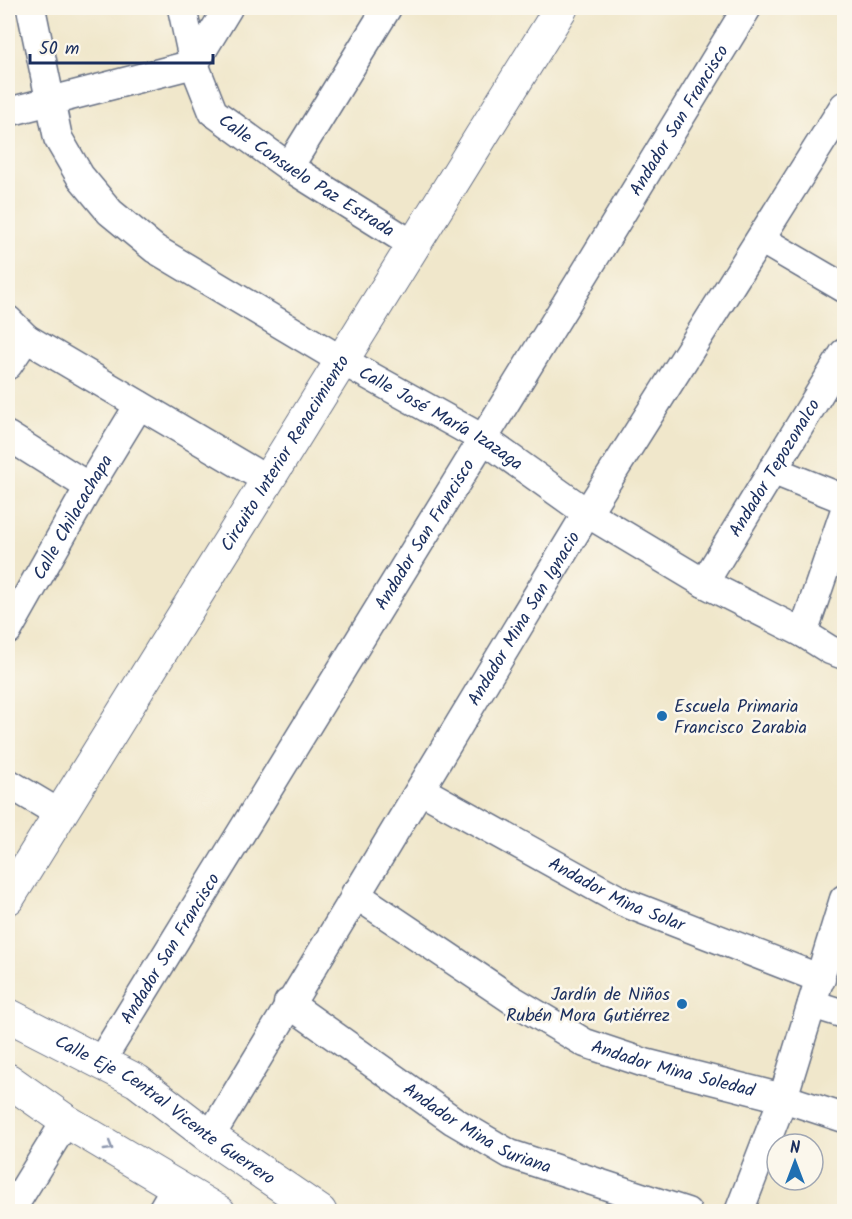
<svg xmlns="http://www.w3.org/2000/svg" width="852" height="1219" viewBox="0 0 852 1219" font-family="Kalam,sans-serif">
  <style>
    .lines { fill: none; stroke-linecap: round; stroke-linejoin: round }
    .minor-casing { stroke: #666f84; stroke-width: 31 }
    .major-casing { stroke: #666f84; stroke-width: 35 }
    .minor { stroke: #fff; stroke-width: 28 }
    .major { stroke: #fff; stroke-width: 33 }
    .oneway { stroke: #8d97ae }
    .poi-dot { fill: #1f6fb2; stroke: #fbf7ec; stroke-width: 2 }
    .labels { text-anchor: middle; stroke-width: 5; stroke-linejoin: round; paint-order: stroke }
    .street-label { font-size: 18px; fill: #1b2f5e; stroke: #fbf7ec }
    .poi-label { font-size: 18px; fill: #1b2f5e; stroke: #fbf7ec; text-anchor: start }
  </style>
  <rect width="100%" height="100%" fill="#fbf7ec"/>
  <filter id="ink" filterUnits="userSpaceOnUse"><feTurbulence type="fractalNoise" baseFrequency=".0167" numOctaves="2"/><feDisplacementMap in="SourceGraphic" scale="12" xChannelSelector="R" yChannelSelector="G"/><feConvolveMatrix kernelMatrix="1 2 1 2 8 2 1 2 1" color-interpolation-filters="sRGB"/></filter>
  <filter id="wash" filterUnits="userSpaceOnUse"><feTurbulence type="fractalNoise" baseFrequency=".008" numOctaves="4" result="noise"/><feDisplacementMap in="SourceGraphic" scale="24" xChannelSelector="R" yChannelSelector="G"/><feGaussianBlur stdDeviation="1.35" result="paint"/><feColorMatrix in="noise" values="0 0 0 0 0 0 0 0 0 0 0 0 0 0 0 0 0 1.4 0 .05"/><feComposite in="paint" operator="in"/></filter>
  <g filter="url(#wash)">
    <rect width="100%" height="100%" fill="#f0e7cb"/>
  </g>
  <g filter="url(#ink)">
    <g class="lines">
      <g class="minor-casing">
        <g id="minor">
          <path id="s1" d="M31 8 58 138 80 176 110 212 155 249 341 360 485 440 587 513 704 583 803 633 830 650 844 655"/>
          <path id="s2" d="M182 8 194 64 213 112 289 167 415 246"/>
          <path d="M194 64 228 8"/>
          <path d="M8 112 194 64"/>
          <path d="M289 167 387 8"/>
          <path d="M762 240 844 288"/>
          <path d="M8 320 26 338 267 480"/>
          <path d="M8 365 26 338"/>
          <path d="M8 436 89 487"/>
          <path d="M772 470 844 499"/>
          <path id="s3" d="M704 583 844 353"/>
          <path id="s4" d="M8 630 89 487 139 405"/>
          <path d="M803 633 844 513"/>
          <path d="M8 783 60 814"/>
          <path id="s5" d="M421 790 623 902 821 979"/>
          <path id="s6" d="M355 894 511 999 585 1043 645 1063 783 1098 844 1118"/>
          <path id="s7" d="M288 1003 454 1121 510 1154 687 1212"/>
          <path d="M812 1004 844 1014"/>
          <path id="s8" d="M101 1061C315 710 533 360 747 8"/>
          <path id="s9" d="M210 1137 587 513 844 106"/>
          <path d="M10 1212 66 1121"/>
          <path d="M161 1212 175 1188"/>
          <path d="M739 1212 783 1098 844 899"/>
        </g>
      </g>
      <g class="major-casing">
        <g id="major">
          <path id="s10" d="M8 898 561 8"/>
          <path id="s11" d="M8 1015 137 1081 210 1137 320 1212"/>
          <path d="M8 1080 66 1121 219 1212"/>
        </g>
      </g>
      <use href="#minor" class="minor"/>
      <use href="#major" class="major"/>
    </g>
    <defs><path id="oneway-chevron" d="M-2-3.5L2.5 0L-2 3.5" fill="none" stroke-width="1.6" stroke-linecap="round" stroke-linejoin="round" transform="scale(1.5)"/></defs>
    <use class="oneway" href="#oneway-chevron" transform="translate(109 1147) rotate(31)"/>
  </g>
  <g class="poi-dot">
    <circle cx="662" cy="716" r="6"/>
    <circle cx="682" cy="1004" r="6"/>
  </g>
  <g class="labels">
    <g class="street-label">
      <text dy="6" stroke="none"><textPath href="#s8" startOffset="1104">Andador San Francisco</textPath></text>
      <text dy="6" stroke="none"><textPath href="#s2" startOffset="222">Calle Consuelo Paz Estrada</textPath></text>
      <text dy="6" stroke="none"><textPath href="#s1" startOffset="614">Calle José María Izazaga</textPath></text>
      <text dy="6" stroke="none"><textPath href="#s10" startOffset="524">Circuito Interior Renacimiento</textPath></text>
      <text dy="6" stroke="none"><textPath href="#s3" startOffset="135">Andador Tepozonalco</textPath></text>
      <text dy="6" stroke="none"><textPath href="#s4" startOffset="130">Calle Chilacachapa</textPath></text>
      <text dy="6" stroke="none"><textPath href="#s8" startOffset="618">Andador San Francisco</textPath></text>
      <text dy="6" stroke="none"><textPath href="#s9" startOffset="606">Andador Mina San Ignacio</textPath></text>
      <text dy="6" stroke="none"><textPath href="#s5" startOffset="222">Andador Mina Solar</textPath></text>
      <text dy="6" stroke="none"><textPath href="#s8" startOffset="132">Andador San Francisco</textPath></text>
      <text dy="6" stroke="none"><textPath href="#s6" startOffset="366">Andador Mina Soledad</textPath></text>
      <text dy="6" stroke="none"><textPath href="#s11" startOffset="184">Calle Eje Central Vicente Guerrero</textPath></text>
      <text dy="6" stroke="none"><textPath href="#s7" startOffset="228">Andador Mina Suriana</textPath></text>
    </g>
    <g class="poi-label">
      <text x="674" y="712">Escuela Primaria<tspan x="674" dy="21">Francisco Zarabia</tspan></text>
      <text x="670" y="1000" text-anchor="end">Jardín de Niños<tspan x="670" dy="21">Rubén Mora Gutiérrez</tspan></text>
    </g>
  </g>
  <rect width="852" height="1219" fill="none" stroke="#fbf7ec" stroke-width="30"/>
  <g transform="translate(795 1162)"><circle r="28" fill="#fbf7ec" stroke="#a1a7b3" stroke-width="1.5"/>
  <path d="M0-4.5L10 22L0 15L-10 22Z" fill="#1f6fb2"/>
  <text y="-9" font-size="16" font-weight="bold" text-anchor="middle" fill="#1b2f5e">N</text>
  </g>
  <path d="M30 54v9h183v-9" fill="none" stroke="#1b2f5e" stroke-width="3"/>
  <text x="39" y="54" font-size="18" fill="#1b2f5e" stroke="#fbf7ec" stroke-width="4.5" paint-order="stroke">50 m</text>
</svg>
